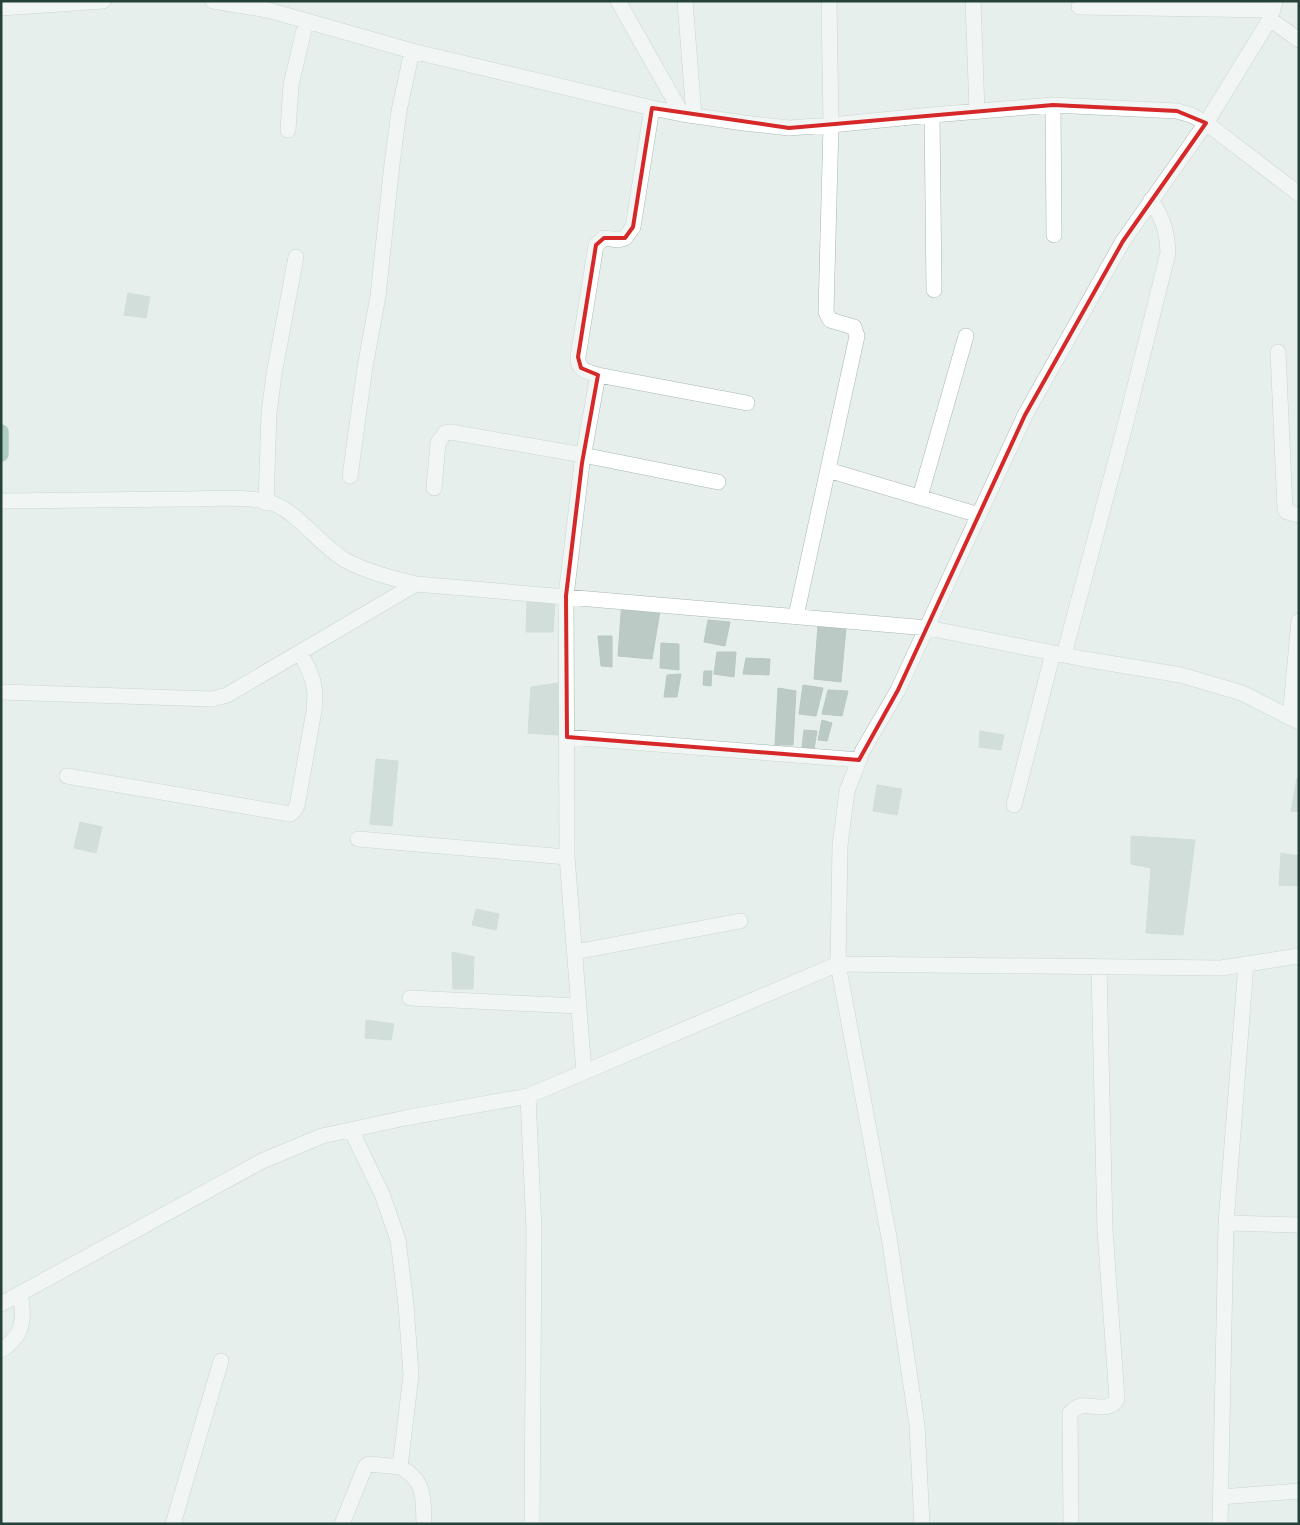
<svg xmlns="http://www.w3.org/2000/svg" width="1300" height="1525" viewBox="0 0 1300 1525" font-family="Barlow,sans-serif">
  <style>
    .building { fill: #bbcac4; stroke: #b8c9c2 }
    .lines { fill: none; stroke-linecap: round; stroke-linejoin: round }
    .minor-casing { stroke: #a8b8b2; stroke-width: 16 }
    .major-casing { stroke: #c2cac8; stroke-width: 16 }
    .minor { stroke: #fff; stroke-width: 15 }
    .major { stroke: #6aa596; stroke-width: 15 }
    .marked { fill: none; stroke: #d62828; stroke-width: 4; stroke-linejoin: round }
  </style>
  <rect width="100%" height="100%" fill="#e6efeb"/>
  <path class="building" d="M128 293 150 297 146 318 124 315Z
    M527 600 555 602 553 632H526Z
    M622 600 660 611 652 659 618 656Z
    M708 620 730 622 725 646 704 642Z
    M818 625 846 628 841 682 814 679Z
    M598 636H612V667L601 666Z
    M661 643 679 644V670L660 668Z
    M717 652H736L734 677 714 674Z
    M746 658 770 659 769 675 743 674Z
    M704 671H712L711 686 703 685Z
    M681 674 677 697H664L667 675Z
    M564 682 558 735 528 733 531 687Z
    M803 685 823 688 816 716 799 714Z
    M778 688 796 691 793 745H775Z
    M828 690 848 691 842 716 822 714Z
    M822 720 832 723 827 741 818 740Z
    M804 730 817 731 814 749 802 747Z
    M980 731 1004 735 1001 750 979 747Z
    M376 759 398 761 392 826 370 824Z
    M1297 778H1299V812L1291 811Z
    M877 785 902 789 897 815 873 811Z
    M80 822 102 827 96 853 74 848Z
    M1131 836 1195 840 1183 935 1146 933 1151 868 1131 864Z
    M1281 853 1299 856V886L1279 885Z
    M476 909 499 914 496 930 472 925Z
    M452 952 474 957 473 989H453Z
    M366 1020 394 1024 391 1040 365 1038Z"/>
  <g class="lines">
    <g class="minor-casing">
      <path id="minor" d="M213 1 268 10 412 51 652 108 682 114 744 123 789 128 831 125 932 115 1053 105 1177 111 1191 115 1206 123 1123 241 1025 415 898 690 863 750 847 791 840 845 838 964 889 1237 917 1425 922 1524
        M618 1 682 114
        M685 1 694 116
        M973 1 977 111
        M1275 1 1270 19 1206 123 1299 194
        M1079 7 1273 10
        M1 8 103 1
        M1270 19 1299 40
        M1053 105 1054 235
        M932 115 934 290
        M288 130 291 85 306 21
        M1278 352 1285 509 1287 512 1299 515
        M598 375 747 403
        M828 470 979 515
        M350 476 365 367 378 296 392 164 399 111 412 51
        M434 488 438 443 445 433 451 432 583 455 718 482
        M920 497 966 336
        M1 501C62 500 122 500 183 499 207 499 256 495 277 505 303 518 320 545 345 560 367 572 392 578 416 584L928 628 1084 659 1181 675 1242 693 1299 722
        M266 503 269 413 274 374 296 257
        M796 616 857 336 854 327 830 320 826 312 831 125 829 1
        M1064 655 1125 426 1168 253C1167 230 1163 219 1151 200
        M1 692 212 699 227 695 416 584
        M1290 718 1299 621
        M567 737 859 760
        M67 776 290 814 294 811 297 806 314 711 315 694 313 681 308 668 300 653
        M1014 805 1053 653
        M358 839 567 857
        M575 952 740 921
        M410 998 579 1006
        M584 1072 567 857 566 596 582 463 598 375C587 372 577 370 578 357L596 245 604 238 619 240 625 238 633 227 652 108
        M528 1096 534 1230 532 1524
        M351 1130 382 1194 398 1240 406 1305 411 1375 400 1467C426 1481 423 1498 424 1524
        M1226 1223 1299 1225
        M1 1304 262 1161 322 1136 405 1118 528 1096 838 964 1221 968 1299 956
        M1 1350C24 1336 25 1318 20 1294
        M1220 1497 1299 1491
        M173 1524 221 1361
        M342 1524 365 1467 369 1464 400 1467
        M1071 1524 1070 1413C1073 1410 1077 1407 1081 1406 1093 1404 1110 1413 1117 1399L1105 1230 1099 967
        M1220 1524 1226 1223 1246 964"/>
    </g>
    <g class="major-casing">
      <path id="major" d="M1 432V454"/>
    </g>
    <use href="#minor" class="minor"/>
    <use href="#major" class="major"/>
  </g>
  <path d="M0 0H1300V1525H0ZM1053 105 1177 111 1206 123 1123 241 1025 415 898 690 859 760 567 737 566 596 582 463 598 375 581 368 578 357 596 245 604 238H625L633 227 652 108 789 128Z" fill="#e6efeb" fill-opacity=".55" fill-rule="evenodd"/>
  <path class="marked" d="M1053 105 1177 111 1206 123 1123 241 1025 415 898 690 859 760 567 737 566 596 582 463 598 375 581 368 578 357 596 245 604 238H625L633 227 652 108 789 128Z"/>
  <rect width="1300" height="1525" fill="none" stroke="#24423a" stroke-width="5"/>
</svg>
